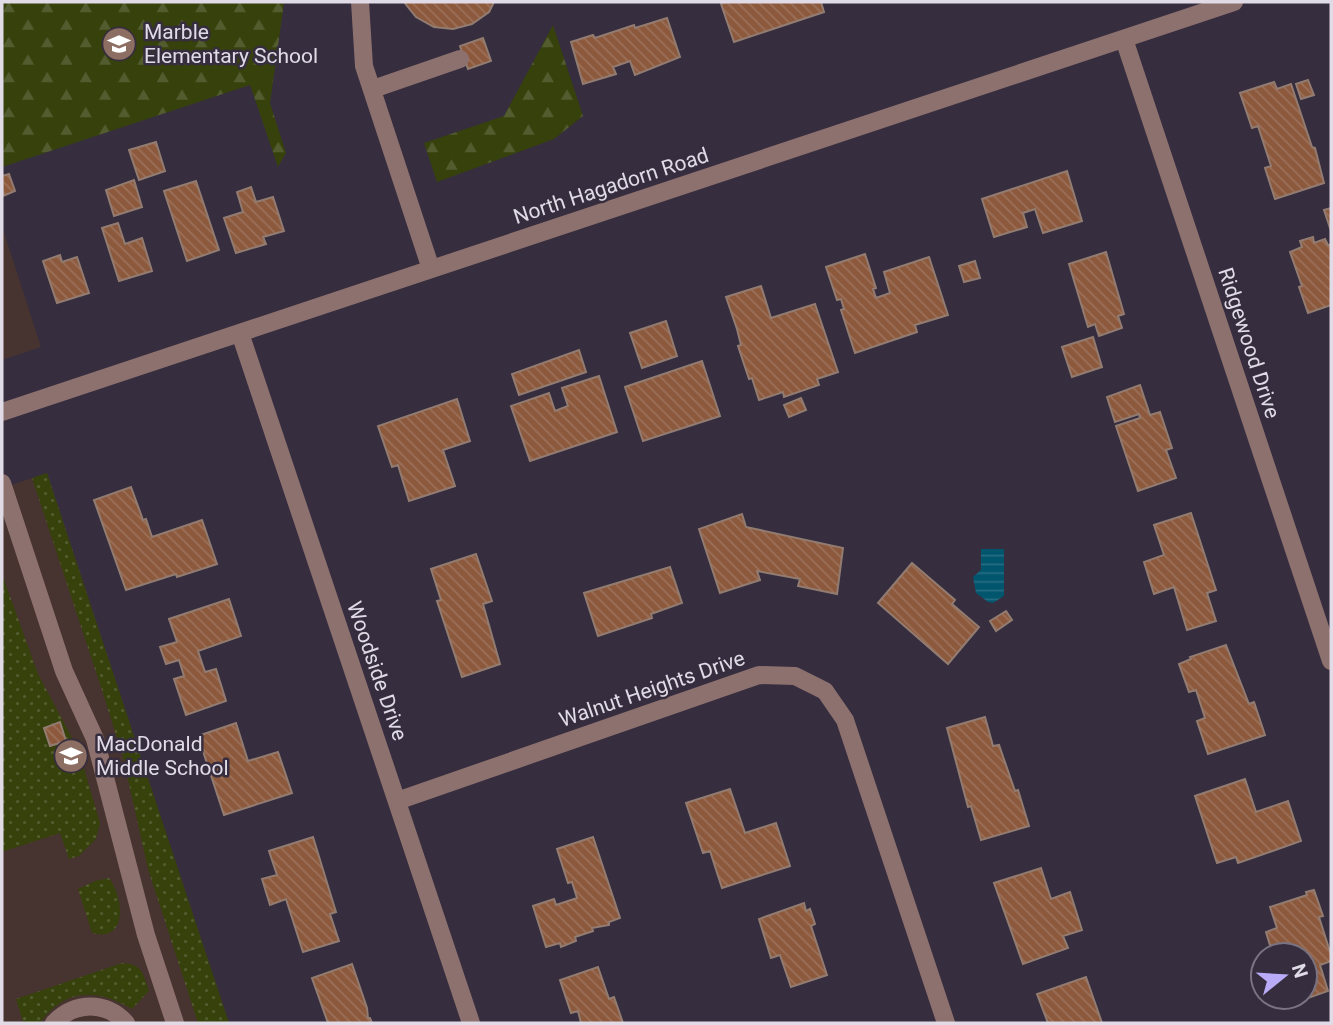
<svg xmlns="http://www.w3.org/2000/svg" width="1333" height="1025" viewBox="0 0 1333 1025" font-family="Roboto,sans-serif">
  <style>
    .education { fill: #47332f }
    .grass { fill: url(#grass-dots) }
    .forest { fill: url(#forest-firs) }
    .water { fill: url(#water-rules) }
    .building { fill: url(#building-back-hatch); stroke: #927c71; stroke-width: 2 }
    .lines { fill: none; stroke-linecap: round; stroke-linejoin: round }
    .minor { stroke: #8d716f; stroke-width: 18 }
    .labels { text-anchor: middle; stroke-width: 5; stroke-linejoin: round; paint-order: stroke }
    .poi-label { font-size: 21px; fill: #e0dbe6; stroke: #362d3e; text-anchor: start }
    .street-label { font-size: 21px; fill: #e0dbe6; stroke: #362d3e }
  </style>
  <defs>
    <pattern id="grass-dots" width="8" height="8" patternUnits="userSpaceOnUse" patternTransform="scale(1.75)"><rect width="8" height="8" fill="#36410c"/><path d="M2 2h.1M6 6h.1" fill="none" stroke="#535c2f" stroke-width="1.8" stroke-linecap="round"/></pattern>
    <pattern id="forest-firs" width="22" height="20" patternUnits="userSpaceOnUse" patternTransform="scale(1.75)"><rect width="22" height="20" fill="#36410c"/><path d="M5 1l3.5 6h-7zM16 11l3.5 6h-7z" fill="#535c2f"/></pattern>
    <pattern id="water-rules" width="6" height="5" patternUnits="userSpaceOnUse" patternTransform="scale(1.75)"><rect width="6" height="5" fill="#01556d"/><path d="M0 2.5h6" fill="none" stroke="#266d82"/></pattern>
    <pattern id="building-back-hatch" width="6" height="6" patternUnits="userSpaceOnUse" patternTransform="scale(1.75)"><rect width="6" height="6" fill="#8c593d"/><path d="M-1 5l2 2M0 0l6 6M5-1l2 2" fill="none" stroke="#9c7059"/></pattern>
  </defs>
  <rect width="100%" height="100%" fill="#362d3e"/>
  <path class="education" d="M2 226 41 347 2 360Z
    M47 473 229 1023H2V488Z"/>
  <path class="grass" d="M47 473 229 1023H198L148 869 123 757 101 687 32 478Z
    M2 574 38 674 79 751 100 823 96 839 79 856 69 859 60 833 2 852Z
    M109 878C124 897 128 943 92 933L78 889 95 881Z
    M122 963C143 964 143 974 149 991L132 1009C97 988 65 988 40 1023H19L23 1022 16 999Z"/>
  <path class="forest" d="M2 2H282L284 3 270 103 286 153 278 167 250 85 2 167Z
    M553 25 583 116 554 139 437 182 424 143 504 116Z"/>
  <path class="water" d="M981 549H1004V596L993 603 988 602 976 593 973 577 981 570Z"/>
  <path class="building" d="M404 2H494L489 12 472 24 453 29 434 27 416 17Z
    M727 2H821L824 12 734 42 721 4Z
    M667 18 680 57 635 75 630 61 613 67 616 74 583 84 571 42 593 35 595 38 634 25 635 28Z
    M483 38 491 61 468 69 460 46Z
    M1308 80 1314 95 1301 99 1296 84Z
    M1274 82 1277 89 1291 84 1312 147 1315 148 1324 183 1275 199 1265 168 1271 166 1258 126 1252 128 1240 93Z
    M156 142 165 171 139 180 129 150Z
    M1067 171 1082 221 1043 233 1035 209 1023 213 1027 227 994 237 982 199Z
    M9 174 15 191 3 196 2 176Z
    M134 180 142 207 114 216 106 190Z
    M196 181 219 250 187 261 164 191Z
    M251 187 256 202 273 197 284 231 263 237 266 244 236 253 224 218 243 212 237 192Z
    M1331 208V231L1324 210Z
    M118 223 125 244 142 238 152 271 119 281 102 228Z
    M1313 237 1314 243 1325 239 1328 245H1331V305L1308 313 1299 287 1302 286 1290 252 1302 247 1300 241Z
    M1106 252 1124 314 1118 316 1122 328 1099 336 1095 324 1088 327 1069 264Z
    M865 254 876 288 873 289 876 298 890 293 884 272 929 257 948 315 915 325 917 332 855 353 841 310 844 309 841 299 837 300 826 267Z
    M60 255 62 262 77 257 89 293 57 303 43 261Z
    M975 261 980 278 964 282 959 266Z
    M761 286 771 318 815 304 838 372 817 379 819 385 784 397 783 392 759 400 752 378 749 379 738 346 741 345 737 329 726 297Z
    M666 321 677 356 642 368 630 333Z
    M1093 337 1102 367 1072 377 1062 347Z
    M579 350 586 372 519 395 512 374Z
    M702 361 720 416 643 441 625 387Z
    M599 376 617 432 530 461 511 406 549 393 555 411 568 406 562 388Z
    M1140 385 1150 415 1160 412 1172 448 1166 450 1176 478 1138 491 1116 426 1140 418 1139 414 1115 422 1107 397Z
    M801 398 806 410 789 417 784 405Z
    M457 399 470 441 443 450 455 486 409 501 398 465 392 467 378 426Z
    M131 487 143 520 146 519 152 537 202 520 217 564 177 577 176 574 126 590 94 500Z
    M1191 513 1216 590 1207 593 1216 621 1187 630 1174 587 1154 594 1144 562 1164 555 1154 525Z
    M742 514 746 527 843 548 837 594 798 586 800 579 757 571 760 580 720 593 699 529Z
    M476 554 492 601 483 604 500 664 462 677 437 601 441 600 431 569Z
    M912 563 955 600 952 604 979 627 948 664 878 603Z
    M670 567 682 603 651 614 652 618 598 636 584 593Z
    M229 599 241 636 198 651 205 672 216 669 226 701 186 715 174 679 184 676 179 660 166 664 160 647 177 642 169 619Z
    M1006 611 1012 620 996 631 990 621Z
    M1226 645 1249 704 1254 702 1265 735 1208 754 1197 721 1205 718 1196 690 1189 692 1179 664 1191 659 1190 657Z
    M985 717 993 746 999 745 1015 791 1018 790 1029 826 981 840 971 806 968 807 947 728Z
    M60 722 66 741 50 746 44 728Z
    M236 723 248 761 278 752 292 793 224 815 198 736Z
    M1245 779 1256 812 1288 801 1301 841 1238 863 1236 857 1217 863 1195 796Z
    M730 789 745 833 776 823 790 866 722 888 710 851 703 853 686 803Z
    M313 837 336 912 330 914 339 941 303 952 286 899 270 905 262 879 277 875 269 851Z
    M593 837 620 918 609 922V925L592 928 593 931 575 937 576 941 561 947 560 943 546 947 533 906 554 899 556 905 577 898 572 882 568 883 557 849Z
    M1041 868 1051 899 1070 892 1082 930 1063 936 1068 948 1023 964 994 883Z
    M1314 890 1323 916 1319 917 1331 955V961L1320 965 1328 991 1297 1002 1296 997H1305V955H1273L1266 932 1277 928 1270 907 1307 895 1306 892Z
    M804 903 806 911 810 909 815 924 811 926 827 975 791 987 780 955 771 958 759 919Z
    M352 964 367 1008 368 1018H370L372 1023H328L312 978Z
    M598 967 609 999 614 997 623 1023H581L578 1011 571 1013 560 980Z
    M1086 977 1102 1023H1048L1037 994Z"/>
  <g class="lines">
    <path class="minor" d="M360 2 364 66 431 269
      M1124 39 1331 661
      M373 89 460 59
      M240 333 471 1023
      M2 412 1234 2
      M2 483 64 671 95 739 146 935 175 1023
      M397 801 759 675 795 676 825 691 845 720 946 1023
      M54 1023C75 1001 106 1001 126 1023"/>
  </g>
  <defs>
    <g id="school-disc" transform="scale(1.75)"><circle r="9.5" fill="#8d6e63" stroke="#362d3e"/><path d="M0-5L7-2L0 1L-7-2ZM-4 1L0 2.5L4 1V4Q0 6-4 4Z" fill="#fff"/></g>
  </defs>
  <g fill-rule="evenodd">
    <use href="#school-disc" x="119" y="44"/>
    <use href="#school-disc" x="71" y="756"/>
  </g>
  <g class="labels">
    <g class="poi-label">
      <text x="144" y="39">Marble<tspan x="144" dy="24">Elementary School</tspan></text>
      <text x="96" y="751">MacDonald<tspan x="96" dy="24">Middle School</tspan></text>
    </g>
    <g class="street-label">
      <text transform="translate(611 186) rotate(-18)" y="7">North Hagadorn Road</text>
      <text transform="translate(1249 343) rotate(72)" y="7">Ridgewood Drive</text>
      <text transform="translate(377 671) rotate(71)" y="7">Woodside Drive</text>
      <text transform="translate(652 689) rotate(-19)" y="7">Walnut Heights Drive</text>
    </g>
  </g>
  <rect width="1333" height="1025" fill="none" stroke="#e0dbe6" stroke-width="7"/>
  <g transform="translate(1284 976) rotate(72)"><circle r="33" fill="#362d3e" stroke="#7a7381" stroke-width="2"/>
  <path d="M0-5L12 26L0 18L-12 26Z" fill="#b9abf7"/>
  <text y="-10" font-size="19" font-weight="bold" text-anchor="middle" fill="#e0dbe6">N</text>
  </g>
</svg>
